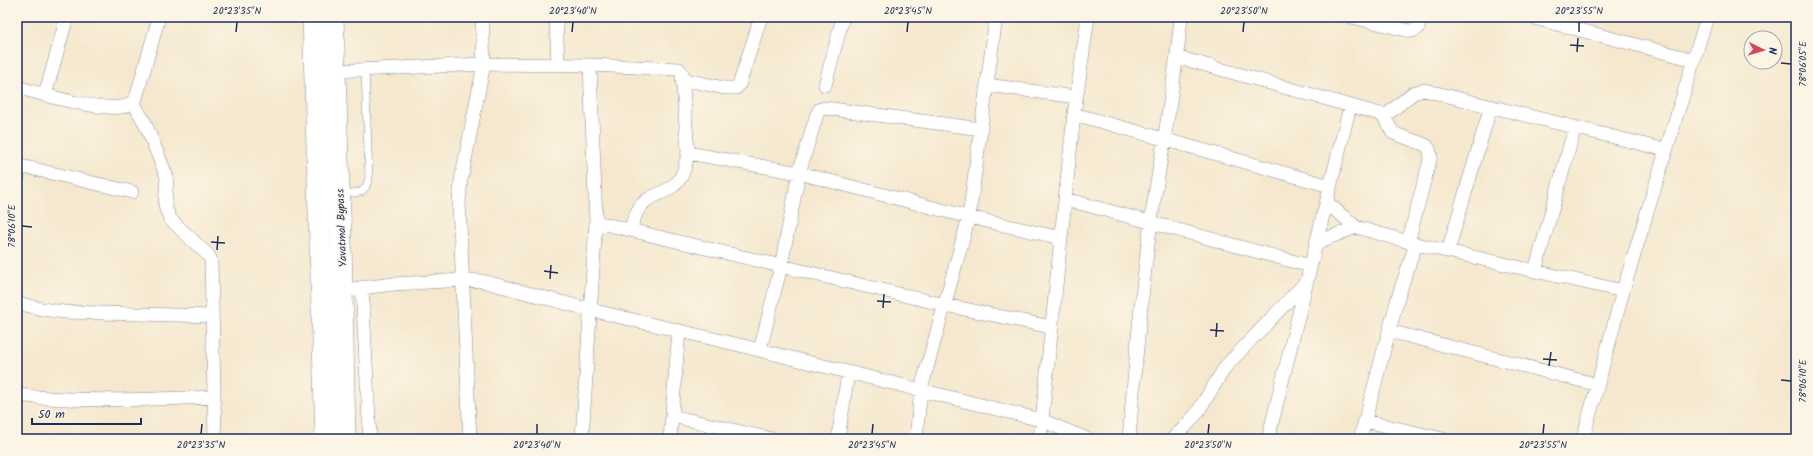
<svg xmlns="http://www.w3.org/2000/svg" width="1813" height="456" viewBox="0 0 1813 456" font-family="Kalam,sans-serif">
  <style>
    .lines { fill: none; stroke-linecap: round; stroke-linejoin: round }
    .service-casing { stroke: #888c96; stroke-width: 8 }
    .minor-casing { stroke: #888c96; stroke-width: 14 }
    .primary-casing { stroke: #888c96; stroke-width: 22 }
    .service { stroke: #fff; stroke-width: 7 }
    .minor { stroke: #fff; stroke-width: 13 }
    .primary { stroke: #fff; stroke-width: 21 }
    .ticks { fill: none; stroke: #1b2f5e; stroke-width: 1.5 }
    .labels { text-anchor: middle; stroke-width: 3; stroke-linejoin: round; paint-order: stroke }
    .street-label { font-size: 11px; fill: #1b2f5e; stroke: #fcf5e5 }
    .neatline { fill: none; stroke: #1b2f5e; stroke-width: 1.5 }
    .ticks-label { font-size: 10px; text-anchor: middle; fill: #1b2f5e }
  </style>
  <rect width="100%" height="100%" fill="#fcf5e5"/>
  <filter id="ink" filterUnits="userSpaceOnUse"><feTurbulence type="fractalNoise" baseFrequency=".025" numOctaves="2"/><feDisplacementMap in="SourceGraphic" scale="8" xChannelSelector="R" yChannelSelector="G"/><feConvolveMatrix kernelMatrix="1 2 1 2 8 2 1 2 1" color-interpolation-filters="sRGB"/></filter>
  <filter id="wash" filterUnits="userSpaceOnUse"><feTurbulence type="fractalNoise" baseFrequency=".012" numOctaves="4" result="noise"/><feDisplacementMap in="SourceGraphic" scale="16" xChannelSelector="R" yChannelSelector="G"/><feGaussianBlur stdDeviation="0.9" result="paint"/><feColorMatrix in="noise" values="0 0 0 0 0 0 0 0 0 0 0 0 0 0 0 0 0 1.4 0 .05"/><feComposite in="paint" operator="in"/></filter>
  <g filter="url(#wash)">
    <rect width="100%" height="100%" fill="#f5e8cf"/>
  </g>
  <g filter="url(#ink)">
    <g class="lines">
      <g class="service-casing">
        <path id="service" d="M341 194 361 192 366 187 369 178 365 69"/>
      </g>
      <g class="minor-casing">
        <path id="minor" d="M556 17 558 64
          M1352 17 1410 31C1419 31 1419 25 1422 17
          M1530 17 1694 60
          M1177 57 1380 114 1384 117 1393 133 1426 145 1429 149 1431 156 1408 242
          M335 71 484 64 590 65 679 69 682 73 688 153 799 173 969 217 1061 238
          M682 79 724 88H736L739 85 761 17
          M825 85 843 17
          M987 85 1076 97
          M17 87C42 94 104 113 126 106 131 104 133 102 136 98L159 17
          M45 95 67 17
          M133 102 145 123 167 177 165 206 170 219 208 255 211 260 215 439
          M1074 114 1330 186
          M1384 117 1413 93 1424 90 1666 150
          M17 165 132 192
          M17 180 21 166
          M1065 199 1310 266
          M1326 202 1356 227 1416 244
          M596 222 945 305 1051 327
          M630 230C634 219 637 207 647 200 658 193 674 190 681 177 685 170 686 161 688 153
          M1316 243 1356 227
          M1448 251 1491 106
          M1535 271 1575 127
          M362 287 370 439
          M335 291 394 284 463 280 482 281 591 310 735 344 1041 420 1087 439
          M17 303 42 309 64 312 212 316
          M1389 331 1598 385
          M760 350 781 266 799 173 817 114 820 109 825 108 981 129
          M17 395C82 403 148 399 213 397
          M672 416 772 439
          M1365 421 1443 439
          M470 439 459 202 461 180 484 64 482 17
          M582 439 596 222 590 65
          M670 439 679 331
          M838 439 848 373
          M916 439 921 389 969 217 996 17
          M1040 439 1074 114 1088 17
          M1129 439C1135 366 1141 294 1151 221 1161 153 1175 86 1181 17
          M1172 439 1185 427 1197 413 1226 366 1306 282
          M1268 439 1350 106
          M1360 439 1399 294 1416 244 1623 291
          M1583 439 1623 291 1707 17"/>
      </g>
      <g class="primary-casing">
        <path id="primary" d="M313 17 326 439
          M333 17 341 241 345 439"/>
      </g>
      <use href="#service" class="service"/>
      <use href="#minor" class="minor"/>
      <use href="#primary" class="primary"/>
    </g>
  </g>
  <path class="ticks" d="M236 32 237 22M572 32 573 22M907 32 908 22M1243 32 1244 22M1579 32V22M1570 45 1584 46M1577 52 1578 38M1781 63 1791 64M22 226 32 227M211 242 225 243M217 250 218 236M544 271 558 273M550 279 551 265M877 301 891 302M883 308 884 294M1210 330 1224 331M1216 337 1217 323M1543 359 1557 360M1549 366 1551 352M1781 380 1791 381M201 434 202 424M537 434V424M872 434 873 424M1208 434 1209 424M1543 434 1544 424"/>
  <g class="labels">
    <g class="street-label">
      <text transform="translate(341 228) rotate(-92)" y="4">Yavatmal Bypass</text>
    </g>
  </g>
  <rect width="1813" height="456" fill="none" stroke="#fcf5e5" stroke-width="44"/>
  <g transform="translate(1763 50) rotate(95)"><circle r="19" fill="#fcf5e5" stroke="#a2a6af"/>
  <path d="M0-3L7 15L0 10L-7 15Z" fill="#d1495b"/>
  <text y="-6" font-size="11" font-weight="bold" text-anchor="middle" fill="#1b2f5e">N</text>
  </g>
  <path d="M32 418v6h109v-6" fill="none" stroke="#1b2f5e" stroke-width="2"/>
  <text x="38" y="418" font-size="12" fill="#1b2f5e" stroke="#fcf5e5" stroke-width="3" paint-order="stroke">50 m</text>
  <rect x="22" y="22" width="1769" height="412" class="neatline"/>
  <g class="ticks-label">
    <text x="237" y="14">20°23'35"N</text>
    <text x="573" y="14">20°23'40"N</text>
    <text x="908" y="14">20°23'45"N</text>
    <text x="1244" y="14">20°23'50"N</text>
    <text x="1579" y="14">20°23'55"N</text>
    <text transform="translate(1802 64) rotate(-90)" y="4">78°06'05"E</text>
    <text transform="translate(11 226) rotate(-90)" y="4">78°06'10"E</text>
    <text transform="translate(1802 381) rotate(-90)" y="4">78°06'10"E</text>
    <text x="201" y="448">20°23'35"N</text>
    <text x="537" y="448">20°23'40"N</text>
    <text x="872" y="448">20°23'45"N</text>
    <text x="1208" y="448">20°23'50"N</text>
    <text x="1543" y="448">20°23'55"N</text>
  </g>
</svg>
